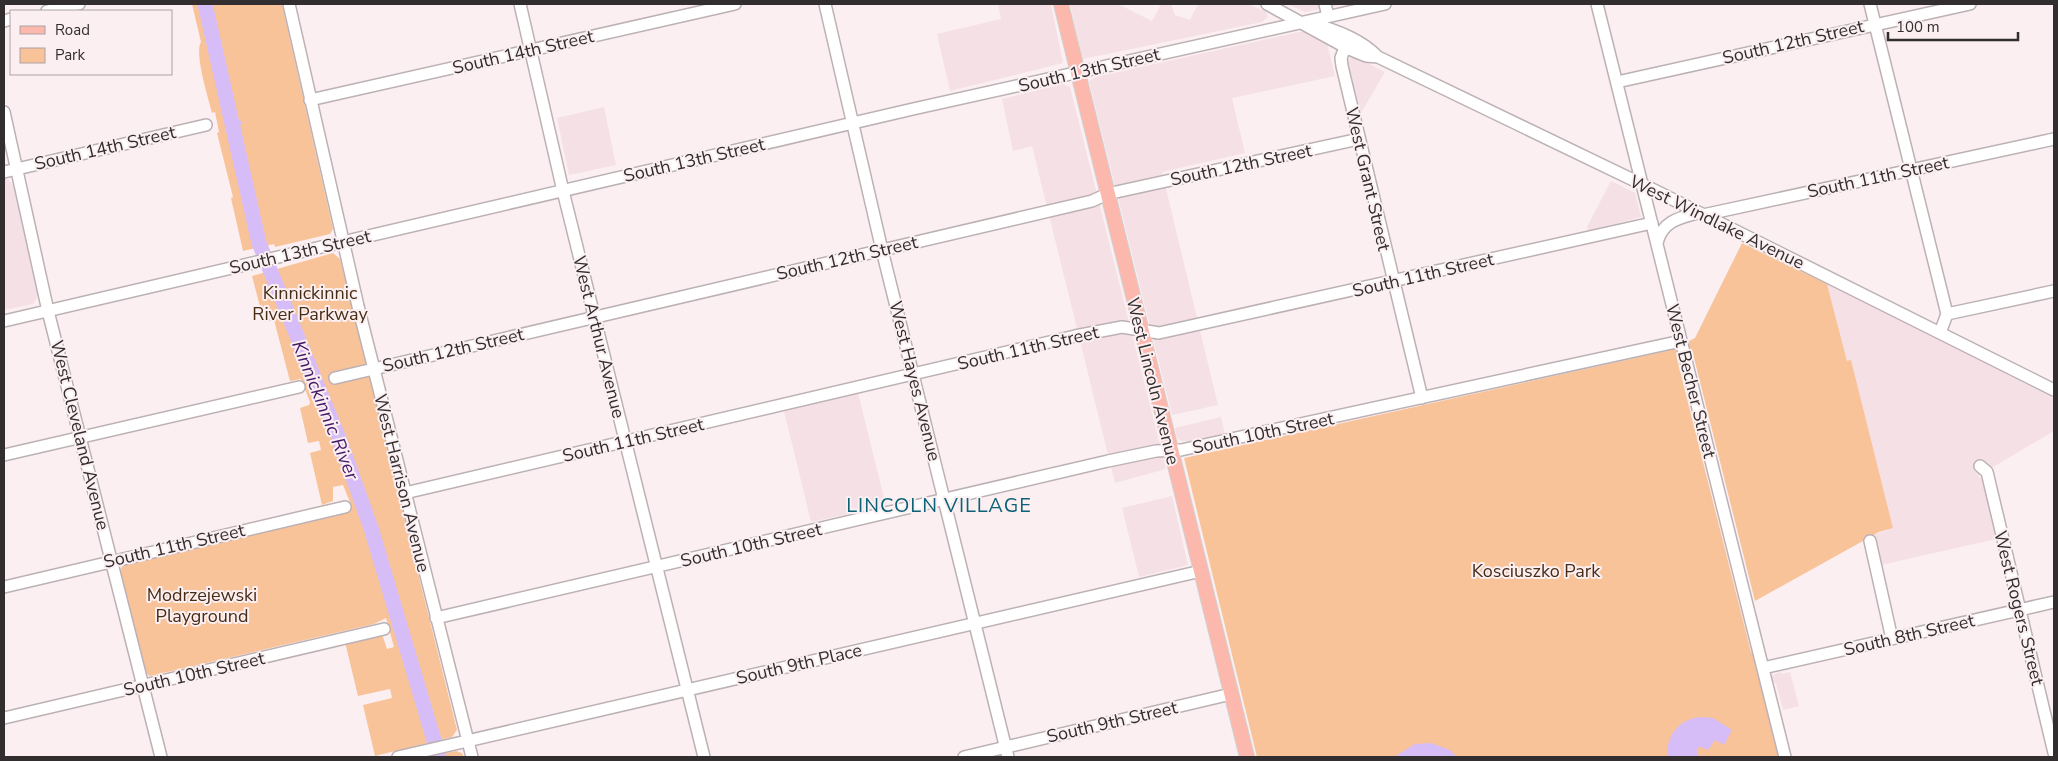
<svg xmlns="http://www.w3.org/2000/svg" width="2058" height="761" viewBox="0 0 2058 761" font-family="'Nunito Sans',sans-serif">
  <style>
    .built { fill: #f5e0e5 }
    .green { fill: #f9c39a }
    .water { fill: #d7bdf7 }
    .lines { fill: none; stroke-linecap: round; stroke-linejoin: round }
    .stream { stroke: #d7bdf7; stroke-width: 2.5 }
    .river { stroke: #d7bdf7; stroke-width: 15 }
    .minor-casing { stroke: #bcb1b4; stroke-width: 14 }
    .major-casing { stroke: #d2d1d1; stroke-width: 16 }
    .minor { stroke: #fff; stroke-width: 11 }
    .major { stroke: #fcb8ad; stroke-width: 14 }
    .labels { text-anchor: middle; stroke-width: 4; stroke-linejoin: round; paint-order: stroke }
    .street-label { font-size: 18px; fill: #322e2f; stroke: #fbeff1 }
    .park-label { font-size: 18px; fill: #472c15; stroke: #fbeff1 }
    .water-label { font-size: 19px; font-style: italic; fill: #461a6b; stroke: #fbeff1 }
    .quarter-label { font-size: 20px; letter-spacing: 1px; fill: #0c6276; stroke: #fbeff1 }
  </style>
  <rect width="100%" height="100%" fill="#fbeff1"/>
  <path class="built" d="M998 4H1051L1063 63 950 91 937 34 1001 19Z
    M1070 4H1118L1152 21 1161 4H1171L1175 15 1190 20 1198 4H1248L1266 12 1268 17 1262 22 1083 59Z
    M1288 4H1345L1305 12Z
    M1299 32H1306L1327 43 1335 76 1232 98 1245 153 1162 172 1218 405 1172 415 1089 81 1096 77Z
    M1356 57 1385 72 1361 113 1351 73 1347 70V62L1350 58Z
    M1063 84 1070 87 1166 469 1115 483 1032 146 1013 151 1002 99Z
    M604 107 616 165 569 175 557 118Z
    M4 179H8L13 185 38 297 33 304 4 310Z
    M1611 181 1635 193 1641 217 1588 231 1587 227Z
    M1827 284 2054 398V431L1978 476 1983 480 1996 539 1881 565 1874 535 1893 528 1851 361H1847Z
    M858 393 886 506 811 522 784 411Z
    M1221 417 1225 434 1195 441H1182L1177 438 1175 428Z
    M1172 496 1188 565 1139 577 1122 508Z
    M1780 672 1783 674 1790 672 1799 706 1783 710 1776 684 1772 680 1773 675Z"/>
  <path class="green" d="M192 4H282L333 229 330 234 275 247 274 244 243 251 231 198 233 197 217 133 219 132 215 112 212 113C208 97 194 53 201 42Z
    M1742 243 1827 284 1847 361 1851 360 1893 528 1879 532 1755 601 1693 354 1690 352 1687 342 1695 338Z
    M333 253 340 259 457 730 452 737 375 756 363 705 392 698 390 689 358 696 345 642 382 634 387 649 394 647 386 618 374 624 150 676 146 673 120 570 124 564 345 512 352 507 343 485 333 487V501L322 505 310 453 321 450 319 441 308 443 300 408 309 405 310 402 301 379 290 381 274 320 264 322 252 276Z
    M1669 348H1675L1679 355 1677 359 1751 652 1754 654 1778 757H1257L1184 458 1667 351Z
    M456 751 462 753 464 757H426Z"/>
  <path class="water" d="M1700 717 1713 718 1732 730 1724 745 1715 740 1708 750 1701 747 1697 748V755L1704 757H1668C1665 737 1679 719 1700 717Z
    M1431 743 1450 750 1457 757H1394L1415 744Z"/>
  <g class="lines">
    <path class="stream" d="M234 133 241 122"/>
    <path class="river" d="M205 4 259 243 340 441 371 528 439 757"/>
    <g class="minor-casing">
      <path id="minor" d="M289 4 358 306 472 757
        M520 4 563 191 704 757
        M825 4 882 250 1008 757
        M1267 4 1349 49 1366 56 1378 57
        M1325 4 1328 16
        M1597 4 1785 757
        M1870 4 1947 314 1940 333
        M47 11 79 4
        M4 21 11 19
        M1306 22C1331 28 1360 38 1378 57L1654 190 2054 390
        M1345 47 1341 58 1342 66 1422 398
        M1617 82 1970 4
        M310 100 735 4
        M4 112 48 311 161 757
        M4 172 206 125
        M1703 215 2054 139
        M1657 243C1662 222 1678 218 1697 213
        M1947 314 2054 291
        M4 321 913 109 1385 4
        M335 378 1092 201 1107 194 1359 139
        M4 455 299 387
        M1980 466 1987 472 2054 753
        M405 493 1075 336 1122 327 1159 333 1652 223
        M1870 541 1892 639
        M4 587 345 507
        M436 618 1108 461 1156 451 1181 450 1681 341
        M1763 668 2054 602
        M4 718 384 629
        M398 757 1201 571
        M964 757 1231 694"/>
    </g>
    <g class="major-casing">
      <path id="major" d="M1061 4 1247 757"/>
    </g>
    <use href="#minor" class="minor"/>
    <use href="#major" class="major"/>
  </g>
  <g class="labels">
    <g class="street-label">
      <text transform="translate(1793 42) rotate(-13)" y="6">South 12th Street</text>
      <text transform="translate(523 52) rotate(-13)" y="6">South 14th Street</text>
      <text transform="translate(1089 70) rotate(-13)" y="6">South 13th Street</text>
      <text transform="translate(105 148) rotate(-13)" y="6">South 14th Street</text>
      <text transform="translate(694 160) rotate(-13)" y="6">South 13th Street</text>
      <text transform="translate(1241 165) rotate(-12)" y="6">South 12th Street</text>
      <text transform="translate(1878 177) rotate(-12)" y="6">South 11th Street</text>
      <text transform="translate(1368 179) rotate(77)" y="6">West Grant Street</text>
      <text transform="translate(1717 222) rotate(26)" y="6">West Windlake Avenue</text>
      <text transform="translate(300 252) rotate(-13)" y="6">South 13th Street</text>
      <text transform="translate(847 258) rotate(-13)" y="6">South 12th Street</text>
      <text transform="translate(1423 275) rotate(-13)" y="6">South 11th Street</text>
      <text transform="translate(599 337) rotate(76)" y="6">West Arthur Avenue</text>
      <text transform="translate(1028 348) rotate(-13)" y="6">South 11th Street</text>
      <text transform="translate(453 350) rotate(-13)" y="6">South 12th Street</text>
      <text transform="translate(915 381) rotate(76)" y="6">West Hayes Avenue</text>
      <text transform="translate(1153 381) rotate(76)" y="6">West Lincoln Avenue</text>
      <text transform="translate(1691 381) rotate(76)" y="6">West Becher Street</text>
      <text transform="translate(1263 433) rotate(-12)" y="6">South 10th Street</text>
      <text transform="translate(80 435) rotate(76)" y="6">West Cleveland Avenue</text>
      <text transform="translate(633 440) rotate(-13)" y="6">South 11th Street</text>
      <text transform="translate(402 483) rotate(76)" y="6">West Harrison Avenue</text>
      <text transform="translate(751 545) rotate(-13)" y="6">South 10th Street</text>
      <text transform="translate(174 546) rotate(-13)" y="6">South 11th Street</text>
      <text transform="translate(2019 608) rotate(76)" y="6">West Rogers Street</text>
      <text transform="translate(1909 635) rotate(-13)" y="6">South 8th Street</text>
      <text transform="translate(799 664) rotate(-13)" y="6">South 9th Place</text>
      <text transform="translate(194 674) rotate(-13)" y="6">South 10th Street</text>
      <text transform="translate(1112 722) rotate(-13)" y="6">South 9th Street</text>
    </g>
    <g class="park-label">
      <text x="310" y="299">Kinnickinnic<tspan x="310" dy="21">River Parkway</tspan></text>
      <text x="1536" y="577">Kosciuszko Park</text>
      <text x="202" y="601">Modrzejewski<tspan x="202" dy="21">Playground</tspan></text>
    </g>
    <g class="water-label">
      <text transform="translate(326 410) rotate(68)" y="7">Kinnickinnic River</text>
    </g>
    <g class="quarter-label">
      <text x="939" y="512">LINCOLN VILLAGE</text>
    </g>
  </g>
  <rect width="2058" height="761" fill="none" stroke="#322e2f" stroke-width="10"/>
  <rect x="10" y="10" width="162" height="65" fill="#fbeff1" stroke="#aba2a3"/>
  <rect x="20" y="26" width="25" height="8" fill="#fcb8ad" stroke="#aba2a3"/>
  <text x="55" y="35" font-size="15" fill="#322e2f">Road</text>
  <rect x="20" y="48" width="25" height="15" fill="#f9c39a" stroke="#aba2a3"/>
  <text x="55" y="60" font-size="15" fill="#322e2f">Park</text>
  <path d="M1888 32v8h130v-8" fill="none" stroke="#322e2f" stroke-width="2.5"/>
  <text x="1896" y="32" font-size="15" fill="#322e2f" stroke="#fbeff1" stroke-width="4" paint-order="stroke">100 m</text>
</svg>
